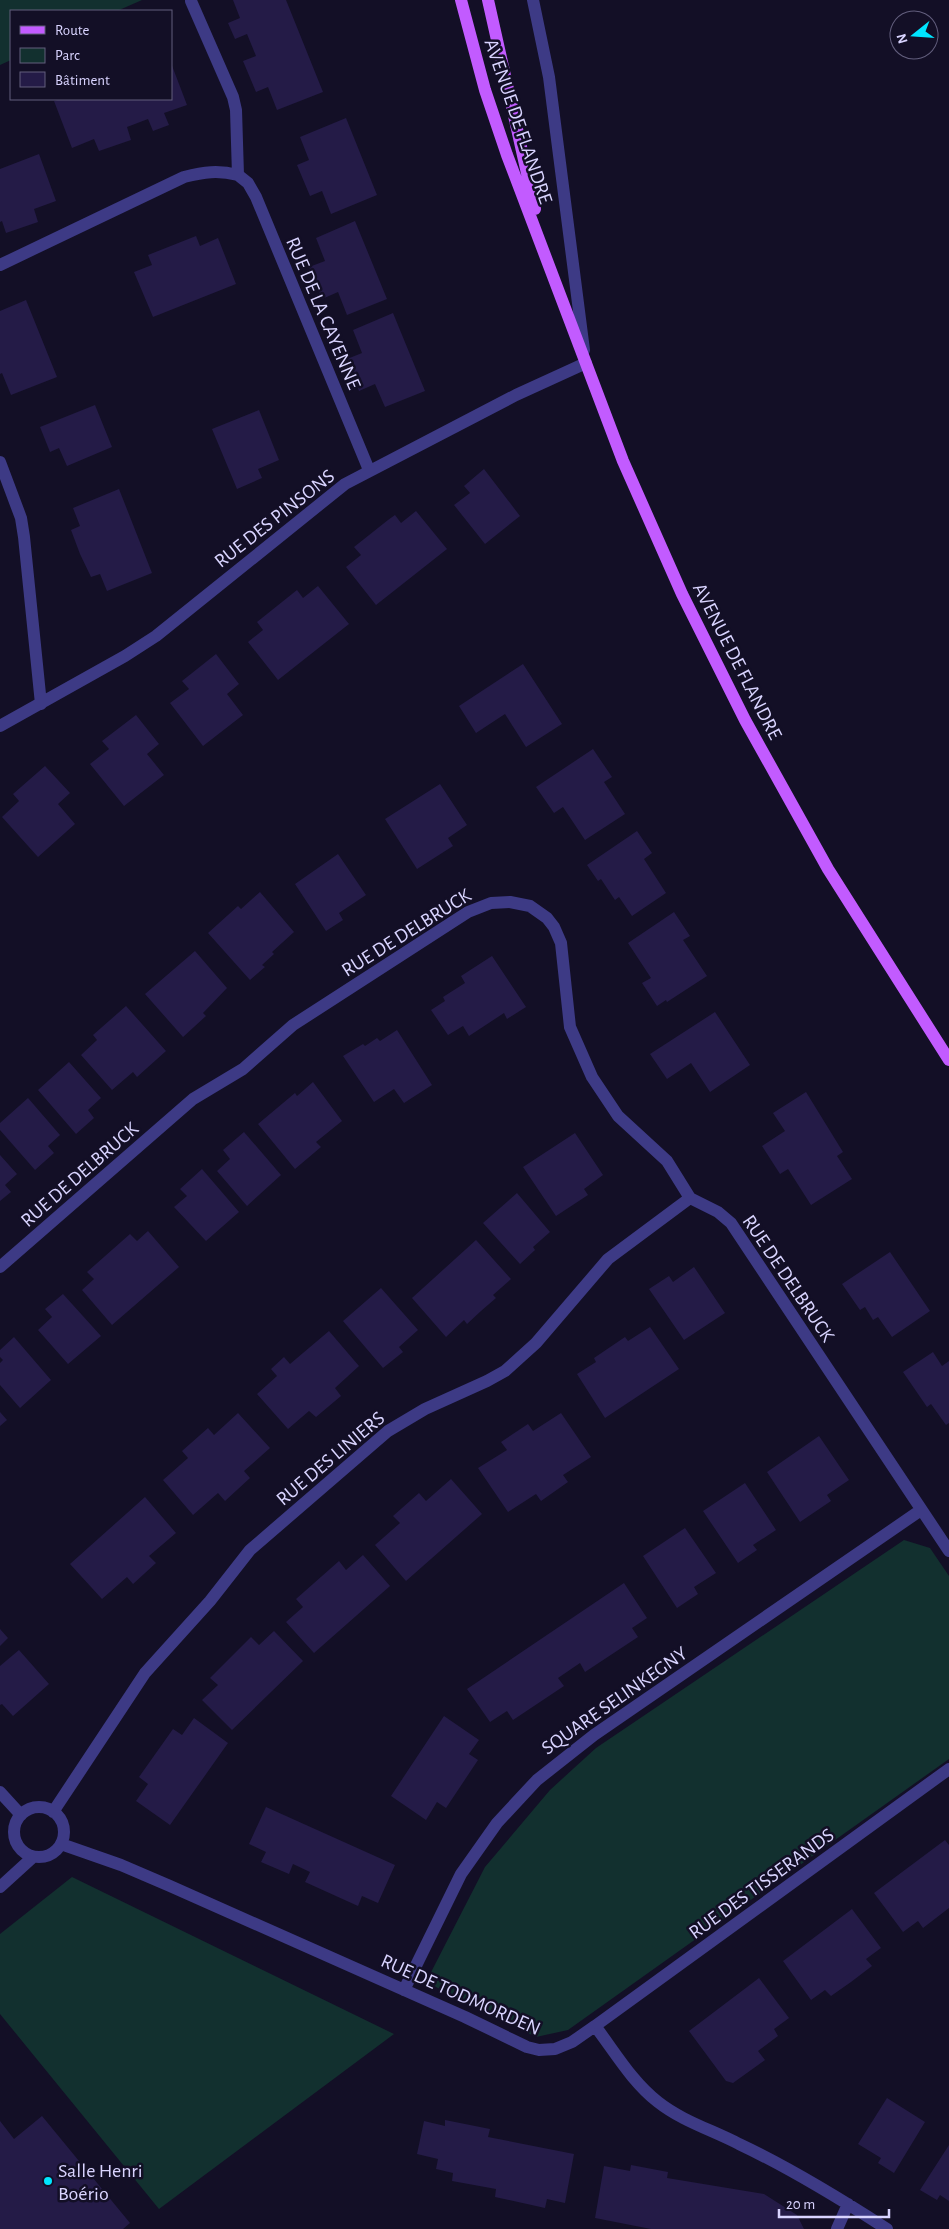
<svg xmlns="http://www.w3.org/2000/svg" width="949" height="2229" viewBox="0 0 949 2229" font-family="'Alegreya Sans',sans-serif">
  <style>
    .green { fill: #12302f }
    .building { fill: #241b47 }
    .lines { fill: none; stroke-linecap: round; stroke-linejoin: round }
    .service { stroke: #3d3a85; stroke-width: 12 }
    .minor { stroke: #3d3a85; stroke-width: 12 }
    .primary { stroke: #c25bff; stroke-width: 12 }
    .poi-dot { fill: #00e5ff; stroke: #130f26; stroke-width: 2 }
    .labels { text-anchor: middle; stroke-width: 5; stroke-linejoin: round; paint-order: stroke }
    .street-label { font-size: 20px; fill: #d9d4ff; stroke: #130f26 }
    .poi-label { font-size: 20px; fill: #d9d4ff; stroke: #130f26; text-anchor: start }
  </style>
  <rect width="100%" height="100%" fill="#130f26"/>
  <path class="green" d="M0 0H142L117 11H11V60L0 65Z
    M904 1540 930 1548 949 1576V1759L568 2030 536 2037 426 1982 485 1867 550 1790 596 1748Z
    M72 1877 394 2034 159 2209 0 2014V1934Z"/>
  <path class="building" d="M233 0H286L323 92 277 110 268 87 256 92 243 61 256 56 247 34 235 39 228 23 240 18Z
    M171 63 187 105 164 113 169 125 153 131 148 119 127 127 131 140 99 151 94 139 72 148 54 101 61 99H171Z
    M346 118 377 195 331 214 322 191 310 196 297 165 309 160 300 137Z
    M39 154 56 201 34 209 38 222 6 233 2 221 0 222V169Z
    M355 221 387 299 347 315 338 292 322 299 309 267 325 261 316 238Z
    M196 236 200 246 218 238 236 284 153 317 134 272 152 265 148 255Z
    M26 300 57 377 11 395 2 373 0 374V311Z
    M393 313 425 391 385 407 375 384 359 391 347 359 362 353 353 330Z
    M95 405 112 447 67 466 59 448 50 452 40 427Z
    M259 410 279 460 258 469 262 478 237 489 212 429Z
    M484 469 520 516 485 544 454 505 470 493 464 486Z
    M119 489 152 573 107 591 100 574 91 577 80 554 71 530 80 526 73 508Z
    M416 511 447 549 376 605 346 567 361 555 354 547 388 520 395 515 401 523Z
    M318 586 349 624 278 680 248 642 263 630 257 622 297 590 303 598Z
    M216 654 239 684 227 694 243 715 203 746 170 703 189 689 182 681Z
    M523 664 562 724 526 747 505 714 476 733 459 706Z
    M136 715 159 744 147 754 164 775 124 806 90 764 109 749 102 741Z
    M593 749 612 777 604 782 625 814 585 840 563 807 554 813 536 787Z
    M45 766 70 793 58 804 75 824 38 857 2 817 19 801 13 794Z
    M440 784 467 825 448 838 453 846 417 869 385 819Z
    M637 831 652 853 644 859 666 893 632 916 619 897 615 900 601 879 598 881 587 865Z
    M338 854 366 895 339 913 343 920 326 931 295 884Z
    M260 892 294 932 272 952 274 954 262 965 265 967 250 980 208 933 238 906 241 909Z
    M674 912 690 936 683 940 707 976 667 1002 666 1000 657 1006 642 983 651 978 628 943Z
    M195 951 227 988 203 1013 206 1016 183 1037 145 994Z
    M492 956 526 1007 507 1019 504 1013 469 1036 463 1026 448 1035 431 1010 445 1001 443 997 465 983 461 976Z
    M126 1006 166 1051 137 1077 133 1072 112 1090 81 1055 97 1040 93 1035Z
    M715 1012 750 1065 710 1092 691 1063 667 1079 650 1054Z
    M397 1030 432 1085 404 1103 394 1089 374 1102 343 1056 363 1044 365 1046 377 1038 380 1041Z
    M69 1062 101 1098 88 1110 94 1118 76 1134 38 1090Z
    M313 1082 342 1121 316 1142 321 1147 295 1169 258 1124 295 1093 297 1096Z
    M806 1092 843 1152 837 1156 852 1179 811 1205 788 1169 780 1174 762 1146 785 1131 773 1113Z
    M28 1098 60 1135 48 1146 54 1153 35 1170 0 1130V1123Z
    M244 1132 281 1175 247 1206 217 1171 230 1159 223 1150Z
    M575 1133 603 1175 584 1189 588 1195 556 1216 523 1167Z
    M0 1155 17 1174 5 1185 11 1192 0 1201Z
    M202 1169 239 1212 206 1241 174 1207 187 1196 180 1189Z
    M517 1193 550 1232 533 1247 535 1250 520 1264 483 1223Z
    M148 1231 179 1267 112 1325 82 1290 94 1279 87 1272 130 1234 137 1241Z
    M476 1240 511 1279 493 1295 496 1298 481 1311 467 1324 464 1320 446 1337 412 1298Z
    M890 1252 930 1311 892 1337 878 1317 873 1320 865 1307 860 1310 842 1284Z
    M694 1267 725 1313 684 1340 649 1289 669 1276 673 1282Z
    M381 1288 418 1330 399 1347 403 1352 383 1368 343 1321Z
    M63 1294 101 1336 68 1364 38 1330 52 1317 45 1309Z
    M650 1327 679 1369 605 1418 577 1374 596 1362 594 1358 625 1337 628 1341Z
    M329 1331 359 1366 335 1388 341 1396 316 1417 309 1411 288 1429 257 1394 277 1376 271 1369 284 1357 290 1364Z
    M14 1337 51 1380 20 1408 0 1385V1363L3 1360 0 1357V1350Z
    M933 1352 942 1366 949 1361V1423L946 1425 931 1404 927 1407 903 1372Z
    M0 1412 7 1420 0 1426Z
    M238 1413 270 1448 244 1471 250 1478 225 1501 218 1493 193 1515 163 1480 188 1458 182 1451 208 1428 214 1435Z
    M561 1413 591 1457 563 1475 568 1482 541 1501 536 1494 508 1512 478 1468 507 1450 501 1442 528 1424 533 1431Z
    M819 1436 849 1480 827 1495 831 1501 800 1522 767 1472Z
    M451 1479 482 1514 406 1581 375 1545 400 1523 393 1516 419 1493 426 1501Z
    M745 1483 776 1530 753 1545 757 1550 738 1563 703 1511Z
    M145 1497 176 1533 149 1556 156 1563 133 1584 127 1577 102 1599 70 1564Z
    M685 1528 716 1573 694 1587 698 1594 677 1608 643 1556Z
    M363 1555 390 1586 314 1653 286 1622 303 1607 296 1599 339 1561 346 1570Z
    M624 1583 647 1618 632 1628 638 1637 585 1672 580 1663 558 1678 564 1686 513 1720 507 1711 490 1722 467 1689Z
    M0 1629 8 1638 0 1646Z
    M274 1631 303 1661 232 1730 202 1700 218 1685 210 1678 251 1637 259 1645Z
    M19 1650 49 1684 13 1716 2 1704 0 1705V1666Z
    M444 1716 479 1740 469 1754 478 1760 446 1808 437 1802 426 1820 391 1796Z
    M194 1718 228 1743 170 1825 136 1801 148 1784 139 1777 173 1729 182 1735Z
    M266 1807 395 1865 378 1903 362 1896 358 1906 305 1882 310 1872 293 1864 289 1874 261 1862 266 1852 249 1844Z
    M945 1840 949 1845V1908L923 1928 918 1921 903 1932 874 1893Z
    M852 1909 881 1948 866 1959 872 1966 851 1982 831 1996 825 1990 811 2000 783 1961Z
    M759 1978 789 2018 774 2029 778 2036 758 2051 765 2060 733 2083 726 2081 689 2031Z
    M887 2098 925 2122 894 2173 878 2163 881 2158 858 2144Z
    M42 2116 130 2223 123 2229H0V2121L14 2139Z
    M445 2120 490 2129 488 2137 574 2154 565 2203 547 2199 545 2208 495 2197 496 2189 452 2181 453 2173 436 2169 438 2159 417 2154 424 2121 445 2126Z
    M949 2145V2201L940 2195 937 2200 920 2190Z
    M631 2165 668 2172 667 2178 764 2194 797 2215 804 2229H651L595 2218 604 2166 630 2171Z"/>
  <g class="lines">
    <path class="service" d="M533 0 549 77 584 350"/>
    <path class="minor" d="M191 1 233 97 236 110 238 175 248 183 256 197 369 470
      M0 265 184 177C204 172 218 170 238 175
      M0 462 21 518 24 537 41 704
      M0 726 125 656 156 636 345 484 516 395 586 363
      M0 1267 193 1099 243 1069 293 1025 468 912 491 903 510 902 530 906 547 918 554 927 561 943 570 1027 592 1077 618 1116 667 1161 690 1198 718 1212 731 1223 949 1551
      M0 1792 21 1815
      M14 1832a25 25 0 1 1 50 0a25 25 0 1 1-50 0Z
      M53 1812 145 1673 210 1601 250 1550 388 1431 425 1409 487 1381 505 1371 536 1343 608 1259 690 1198
      M61 1844 121 1865 170 1886 465 2017 527 2047 539 2050 555 2049 572 2042 595 2026C615 2052 632 2082 658 2102 682 2121 712 2130 739 2144 790 2168 839 2198 887 2229
      M0 1887 33 1857
      M404 1990 461 1874 497 1823 537 1780 594 1735 921 1510
      M595 2026 949 1769
      M837 2229 848 2204"/>
    <path class="primary" d="M461 0 485 90 507 155 623 461 682 594 745 720 828 869 949 1060
      M488 0 535 209"/>
  </g>
  <circle class="poi-dot" cx="48" cy="2181" r="5"/>
  <g class="labels">
    <g class="street-label">
      <text transform="translate(519 121) rotate(71)" y="7">AVENUE DE FLANDRE</text>
      <text transform="translate(324 313) rotate(67)" y="7">RUE DE LA CAYENNE</text>
      <text transform="translate(274 518) rotate(-38)" y="7">RUE DES PINSONS</text>
      <text transform="translate(738 661) rotate(63)" y="7">AVENUE DE FLANDRE</text>
      <text transform="translate(406 932) rotate(-32)" y="7">RUE DE DELBRUCK</text>
      <text transform="translate(79 1174) rotate(-41)" y="7">RUE DE DELBRUCK</text>
      <text transform="translate(789 1278) rotate(56)" y="7">RUE DE DELBRUCK</text>
      <text transform="translate(330 1458) rotate(-40)" y="7">RUE DES LINIERS</text>
      <text transform="translate(614 1700) rotate(-35)" y="7">SQUARE SELINKEGNY</text>
      <text transform="translate(761 1883) rotate(-36)" y="7">RUE DES TISSERANDS</text>
      <text transform="translate(461 1994) rotate(24)" y="7">RUE DE TODMORDEN</text>
    </g>
    <g class="poi-label">
      <text x="58" y="2177">Salle Henri<tspan x="58" dy="23">Boério</tspan></text>
    </g>
  </g>
  <rect x="10" y="10" width="162" height="90" fill="#130f26" stroke="#625e7d"/>
  <rect x="20" y="26" width="25" height="8" fill="#c25bff" stroke="#625e7d"/>
  <text x="55" y="35" font-size="15" fill="#d9d4ff">Route</text>
  <rect x="20" y="48" width="25" height="15" fill="#12302f" stroke="#625e7d"/>
  <text x="55" y="60" font-size="15" fill="#d9d4ff">Parc</text>
  <rect x="20" y="72" width="25" height="15" fill="#241b47" stroke="#625e7d"/>
  <text x="55" y="85" font-size="15" fill="#d9d4ff">Bâtiment</text>
  <g transform="translate(914 35) rotate(253)"><circle r="24" fill="#130f26" stroke="#625e7d"/>
  <path d="M0-4L9 19L0 12L-9 19Z" fill="#00e5ff"/>
  <text y="-8" font-size="14" font-weight="bold" text-anchor="middle" fill="#d9d4ff">N</text>
  </g>
  <path d="M779 2209v8h110v-8" fill="none" stroke="#d9d4ff" stroke-width="2.5"/>
  <text x="786" y="2209" font-size="15" fill="#d9d4ff" stroke="#130f26" stroke-width="4" paint-order="stroke">20 m</text>
</svg>
